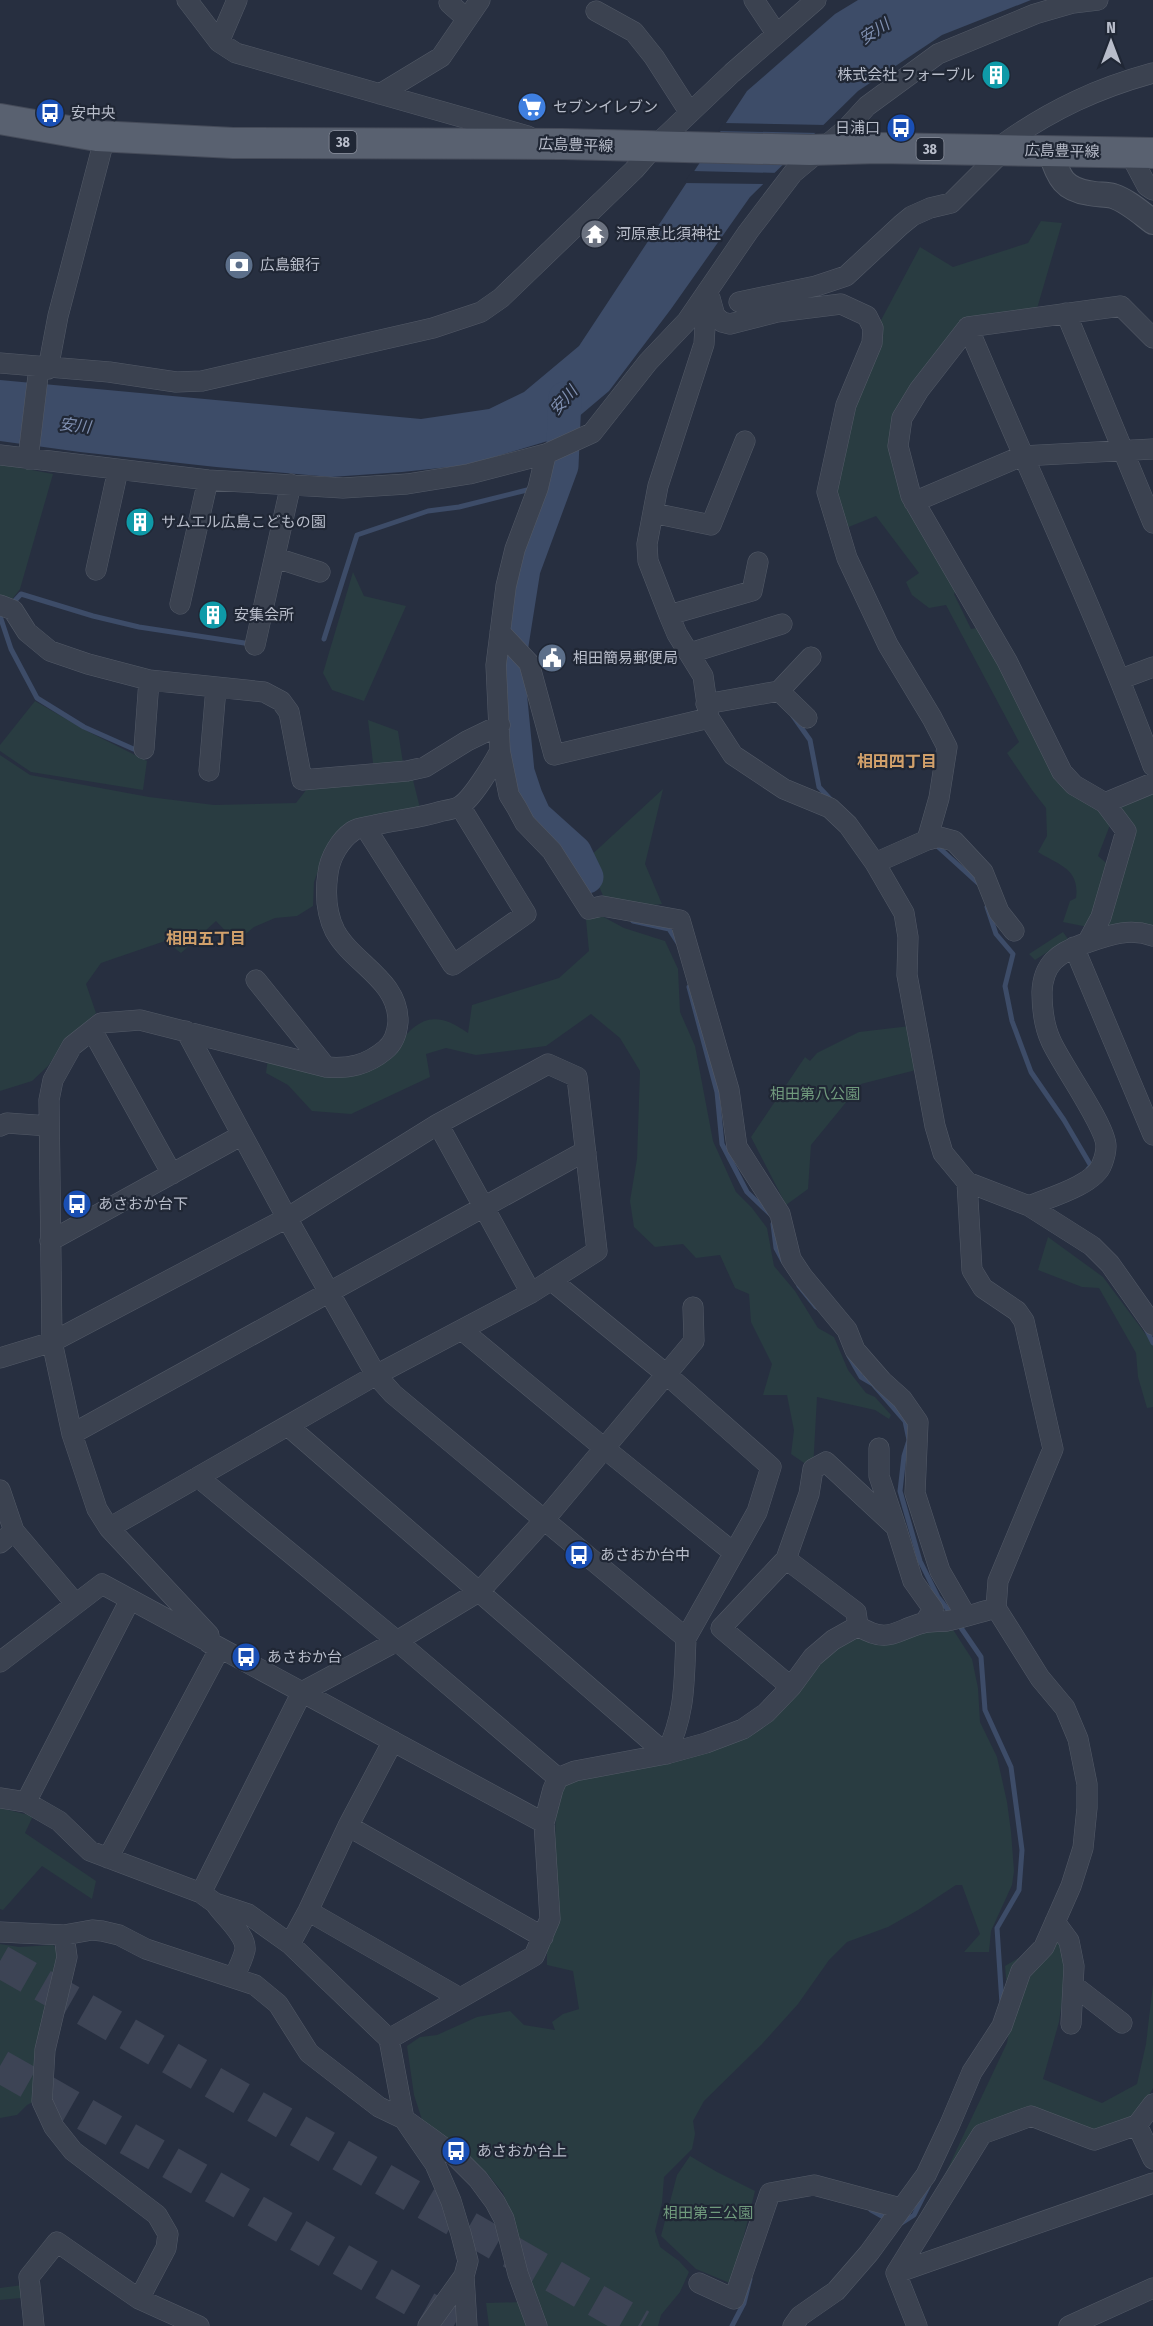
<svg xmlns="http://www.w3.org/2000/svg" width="1153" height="2326" viewBox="0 0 1153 2326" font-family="'Fira Sans Condensed','Noto Sans JP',sans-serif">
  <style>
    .green { fill: #293c41 }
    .water { fill: #3d4c68 }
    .pier { fill: #272f40 }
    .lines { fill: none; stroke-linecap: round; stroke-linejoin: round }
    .stream { stroke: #3d4c68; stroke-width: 5 }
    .river { stroke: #3d4c68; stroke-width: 33 }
    .motorway-tunnel { stroke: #3d4455; stroke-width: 33; stroke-dasharray: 33 16; stroke-linecap: butt }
    .minor-casing { stroke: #535a67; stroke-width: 21 }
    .tertiary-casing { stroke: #535a67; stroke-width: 26 }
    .primary-casing { stroke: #454b59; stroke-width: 32 }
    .minor { stroke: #3b4250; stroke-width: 20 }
    .tertiary { stroke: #3b4250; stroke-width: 24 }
    .primary { stroke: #596170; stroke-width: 30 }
    .labels { text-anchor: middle; stroke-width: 4.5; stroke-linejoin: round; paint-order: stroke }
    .shield { fill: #202735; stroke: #8a909d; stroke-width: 1.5 }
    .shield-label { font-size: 14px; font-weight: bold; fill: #b8bdca }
    .poi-label { font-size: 15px; fill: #b8bdca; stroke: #202735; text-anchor: start }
    .street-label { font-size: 15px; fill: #b8bdca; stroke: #202735 }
    .park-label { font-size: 15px; fill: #709a7d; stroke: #202735 }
    .water-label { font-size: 16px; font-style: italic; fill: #8090b1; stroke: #202735 }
    .neighbourhood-label { font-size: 16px; font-weight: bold; fill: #d2a16b; stroke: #202735 }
  </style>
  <rect width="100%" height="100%" fill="#272f40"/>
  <path class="green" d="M1041 221 1062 223 1036 312 967 327 919 390 898 446 959 587 954 594 971 629 982 627 1069 792 1100 806 1110 825 1098 856 1110 866 1088 927 1063 922 1070 901 1076 898C1080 869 1059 865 1038 852L1047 836 1046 808 1032 790 1007 753 1019 742 946 605 929 608 912 595 906 582 919 573 876 516 846 528 836 489 849 409 879 324 920 247 953 267 1028 243Z
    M0 464 53 474 20 589 10 602 0 599Z
    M353 572 364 596 406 606 364 701 332 690 323 673Z
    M35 701 89 732 147 761 143 790 31 772 0 751V745Z
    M368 720 398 731 403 763H373Z
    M0 755 30 775 149 797 214 805 296 803 310 785 412 776 420 808 325 852 314 882 313 906 297 916 275 918 254 927 236 942 216 921 181 953 165 941 101 963 86 984 96 1013 63 1045 48 1066 32 1081 0 1091Z
    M1153 788V930L1099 933 1131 831 1113 805Z
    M663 789 645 864 662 904 636 907 604 898 587 859Z
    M598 914 624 928 665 941 678 969 680 1012 695 1046 713 1141 736 1192 752 1208 767 1228 774 1266 795 1291 818 1328 834 1337 848 1370 866 1393 875 1397 891 1415 889 1419 875 1410 817 1397 813 1469 791 1454 794 1430 787 1395H763L772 1364 751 1322 749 1294 735 1288 720 1255 696 1258 683 1244 655 1247 634 1227 630 1201 637 1159 640 1071 620 1038 591 1014 546 1046 476 1055 446 1048 426 1054 430 1077 351 1114 312 1111 288 1085 266 1073 268 1058 306 1070 392 1053C415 1020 432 1007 468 1033L472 1005 559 978 589 951 586 920Z
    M1063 932 1068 939 1035 960 1029 954Z
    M910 1026 916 1070 861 1084 811 1145 808 1189 786 1205 751 1137 805 1057 810 1061 817 1053 859 1032Z
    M1048 1237 1103 1277 1153 1344V1407L1147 1408 1138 1377 1136 1353 1099 1288 1082 1287 1038 1270Z
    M952 1628 972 1659 978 1688 980 1722 997 1757 1007 1802 1011 1832 1014 1871 1012 1885 991 1931 989 1952H964L980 1934 962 1885H956L918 1910 888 1927 847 1942 829 1960 798 2004 762 2044 704 2101 693 2121 695 2134 692 2149 664 2177 662 2203 655 2231 660 2247 679 2261 689 2272 680 2292 661 2315 658 2326H548L535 2301 516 2229 503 2193 486 2172 463 2151 423 2123 414 2095 407 2046 420 2037 437 2035 477 2017 510 2011 524 2025 555 2030 552 2022 563 2014 579 2009 573 1971 547 1965V1947L554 1911 556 1794 573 1779 747 1732 821 1653 858 1634 881 1645 918 1631Z
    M0 1808 33 1816 25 1833 96 1881 92 1899 42 1866 3 1910 0 1909Z
    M1059 1942 1066 1972 1059 2022 1043 2079 1102 2103 1137 2084 1146 2044 1153 1984V2088L1135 2122 1094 2130 1032 2108 1011 2113 977 2129 940 2185 1007 2043 1010 2027 1005 1966 1032 1950Z
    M0 1944 19 1947 53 1945 59 1951 37 2100 27 2105 17 2115 0 2118Z
    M690 2156 717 2172 755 2191 732 2284 696 2269 661 2236 677 2175Z
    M23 2285 21 2298 0 2300V2288Z
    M522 2302 532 2326H489L486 2303Z"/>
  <path class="water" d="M858 0H1031L942 35 858 91 750 197 671 309 609 391 551 440 468 465 402 472 331 477 216 467 80 452 0 441V380L421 419 489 409 524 392 579 346 747 91 835 14Z"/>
  <path class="pier" d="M723 123 826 125 819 133 718 131Z
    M692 171 779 173 768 184 684 183Z"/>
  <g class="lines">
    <path class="stream" d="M543 487 555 484
      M10 606 21 594 93 616 139 627 251 644
      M0 616 11 649 37 698 84 727 138 751
      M324 639 357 535 428 511 459 507 531 489
      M793 716 810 740 819 787 832 801
      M935 844 979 884
      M987 907 996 934 1013 954 1005 986 1012 1021 1031 1072 1064 1120 1091 1166 1088 1169
      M633 921 669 929 678 943
      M689 987 717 1092 722 1144 747 1192 769 1213
      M773 1224 776 1248 783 1261
      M799 1286 816 1307
      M1146 1329 1153 1343
      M849 1356 861 1377 873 1384 905 1421 909 1440 904 1456 900 1491 920 1561 938 1597 952 1615
      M957 1622 981 1657 985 1710 1011 1767 1022 1850 1019 1890 997 1928 1002 2004
      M871 2210 889 2220
      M900 2224 914 2215 928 2187
      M732 2326 744 2303 750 2279"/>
    <path class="river" d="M565 398 562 466 524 569 508 670 518 772 526 796 535 816 575 852 587 877"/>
    <path class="motorway-tunnel" d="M0 1961 641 2326
      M0 2066 458 2326"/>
    <g class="minor-casing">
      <path id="minor" d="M187 0 219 42 236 53 528 136
        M754 0 776 33
        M449 3 467 19
        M596 11 634 32 654 57 690 113
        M219 42 237 0
        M380 94 441 57 480 0
        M1129 152 1147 186 1153 190
        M707 292 704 344 658 486 647 544 648 561 669 615 677 634 703 676 709 718 733 755 784 789 830 808 848 825 875 863 904 913 908 937 907 975 935 1126 943 1153 967 1182 1029 1206 1092 1246 1110 1264 1153 1325
        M710 298 715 316 722 322 730 324 777 312 841 304 867 316 873 328 872 343 846 405 827 492 847 558 888 645 932 718 947 747 939 798 927 840 875 863
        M739 302 816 286 846 276 901 225 912 216 930 208 951 203 1004 150 1006 142C1053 109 1098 88 1153 73
        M1066 313 1153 523
        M968 327C1029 473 1098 617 1153 766
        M0 363 109 372 176 382 202 381 433 328 481 312 501 298 634 170 654 147 732 73 816 0
        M48 369 58 316 102 148
        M546 454 538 488 515 549 506 586 496 665 500 751 509 795 517 808 525 823 552 851 589 909 602 906 680 920 729 1090 737 1147 780 1214 791 1259 803 1277 847 1330 855 1350 882 1381 902 1399 918 1422 915 1493 940 1571 966 1616
        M0 455 208 480 343 488 407 484 469 474 546 454 592 433 648 362 687 321 748 232 793 173 846 129 867 106 938 54 1035 14 1073 3 1098 0
        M28 459 38 376
        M914 502 1022 456 1153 449
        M653 513 711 525 745 441
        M276 558 320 572
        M96 570 118 470
        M180 604 208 480
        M0 605 13 610 27 632 50 651 88 664 149 680 264 692 281 701 289 712 302 780 407 771 425 767 467 741 500 725
        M669 615 752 591 758 562
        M500 632 529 663 554 755 709 718
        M255 645 291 484
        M690 653 782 624
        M1121 679 1153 667
        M779 691 807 718
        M706 704 779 691 811 657
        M144 749 149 680
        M209 771 216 688
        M1105 803 1153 783
        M365 827 453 965 526 914 460 806
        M927 840 939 837 954 841 983 872 999 912 1014 931
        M1087 943 1101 917 1126 831 1105 803 1074 785 1062 772 1007 661 911 496 898 446 902 418 919 390 968 327 1121 306 1153 338
        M1074 947 1153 1135
        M256 980 326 1067
        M92 1030 172 1174
        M186 1031 287 1218 376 1375 393 1394 686 1638C684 1681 686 1713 666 1754
        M438 1124 531 1293
        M0 1126 7 1123 49 1126
        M1029 1206C1048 1198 1095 1185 1102 1164 1104 1159 1106 1151 1106 1146 1106 1126 1061 1064 1051 1041 1044 1026 1042 1008 1042 992 1043 964 1058 953 1083 944 1107 936 1128 927 1153 936
        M50 1241 242 1135
        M551 1280 666 1374 771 1467 757 1512 686 1638
        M463 1331 604 1448 734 1553
        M0 1358 52 1342 287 1218 438 1124 548 1064 577 1077 597 1251 531 1293 376 1375 109 1528
        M288 1426 666 1754
        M72 1434 580 1154 586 1153
        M879 1448V1476L895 1524
        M198 1477 397 1641 558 1778
        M0 1490 14 1531 75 1603
        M0 1543 14 1531
        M786 1559 856 1612 858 1626
        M209 1643V1635L109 1528 97 1509 72 1434 52 1342 49 1100 53 1080 72 1046 101 1023 140 1020 326 1067C349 1069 367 1065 385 1050 394 1043 397 1034 398 1022 399 980 353 964 335 931 326 913 325 893 328 873 330 857 340 840 353 831 359 827 368 827 375 825 397 820 421 818 442 811 448 810 455 809 460 806 472 799 493 764 500 751
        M0 1662 102 1584 544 1823
        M791 1687 721 1628 786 1559 809 1494 813 1469 826 1462 896 1527 913 1581 933 1609 925 1622
        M0 1798 26 1802 59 1821 90 1851 201 1893 215 1903 248 1914 290 1944 389 2039 404 2119 435 2164 451 2201 461 2234 468 2261 464 2276 467 2326
        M26 1802 130 1600
        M348 1826 543 1937
        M108 1858 220 1648
        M201 1893 302 1692 397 1641 480 1591 545 1519 694 1341 693 1307
        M215 1903C224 1917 247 1935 245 1950 243 1959 238 1969 234 1977
        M308 1911 460 1998
        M1055 1922 1069 1941 1074 1966 1071 2024
        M0 1932 64 1935 92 1930 102 1931 119 1935 146 1949 255 1985 278 2004 309 2053 379 2107 404 2119 432 2139 455 2156 478 2179 495 2202 504 2219 518 2274 537 2326
        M64 1935 67 1957 45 2050 42 2101 54 2127 73 2151 157 2215 168 2234 166 2248 139 2299
        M290 1944 308 1911 348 1826 393 1741
        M1073 1985 1122 2023
        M389 2039 534 1956 550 1919 544 1823 553 1789 558 1778 575 1771 666 1754 706 1743 743 1729 766 1713 791 1687 813 1657 833 1640 858 1626C889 1645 895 1630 923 1623 931 1621 939 1622 947 1621 963 1618 980 1612 996 1608
        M1137 2125 1153 2159
        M896 2273 982 2134 1031 2116 1094 2140 1137 2125 1153 2104
        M896 2273 1153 2183
        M896 2273 917 2326
        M699 2283 734 2299 770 2193 814 2185 900 2208
        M34 2326 29 2277 57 2242 139 2299 199 2326
        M428 2326 464 2276
        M793 2326 800 2316 836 2291 869 2253 926 2175 950 2124 972 2072 1002 2026 1021 1971 1044 1947 1071 1886 1083 1848 1087 1808V1784L1078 1739 1065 1708 1040 1678 996 1608 998 1581 1053 1449 1024 1321 1017 1311 983 1288 972 1270 967 1182
        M1069 2326 1153 2288"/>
    </g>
    <g class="tertiary-casing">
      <path id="tertiary" d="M1050 152C1059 176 1062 189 1089 193 1097 195 1106 194 1113 196 1128 201 1141 213 1153 222"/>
    </g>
    <g class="primary-casing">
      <path id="primary" d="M0 119 97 136 233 143 563 144 810 150 878 148 1153 153"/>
    </g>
    <use href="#minor" class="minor"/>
    <use href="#tertiary" class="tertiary"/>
    <use href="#primary" class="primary"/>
  </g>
  <defs>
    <g id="building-disc" transform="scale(1.5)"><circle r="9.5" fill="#0f9aa8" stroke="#202735"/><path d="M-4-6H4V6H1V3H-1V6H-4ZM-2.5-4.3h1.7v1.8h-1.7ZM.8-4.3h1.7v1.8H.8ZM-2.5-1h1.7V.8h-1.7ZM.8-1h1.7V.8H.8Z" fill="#fff"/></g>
    <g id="supermarket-disc" transform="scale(1.5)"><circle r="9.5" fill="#3f7fe0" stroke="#202735"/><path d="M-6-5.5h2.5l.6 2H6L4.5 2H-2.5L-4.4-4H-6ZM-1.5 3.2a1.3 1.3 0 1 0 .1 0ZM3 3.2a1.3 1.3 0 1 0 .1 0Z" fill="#fff"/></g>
    <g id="bus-disc" transform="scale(1.5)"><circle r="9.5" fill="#1a4fb4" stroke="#202735"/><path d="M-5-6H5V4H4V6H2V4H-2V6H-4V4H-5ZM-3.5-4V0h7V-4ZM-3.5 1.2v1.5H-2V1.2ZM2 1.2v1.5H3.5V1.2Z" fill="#fff"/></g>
    <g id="temple-disc" transform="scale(1.5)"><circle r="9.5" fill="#6b7280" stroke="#202735"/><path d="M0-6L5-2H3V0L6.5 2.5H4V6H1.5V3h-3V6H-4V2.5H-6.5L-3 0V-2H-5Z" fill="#fff"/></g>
    <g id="bank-disc" transform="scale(1.5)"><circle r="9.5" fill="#5c6f8a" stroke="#202735"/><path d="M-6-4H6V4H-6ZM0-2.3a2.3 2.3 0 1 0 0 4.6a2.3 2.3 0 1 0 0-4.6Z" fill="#fff"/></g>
    <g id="civic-disc" transform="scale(1.5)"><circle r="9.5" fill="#5c6f8a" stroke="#202735"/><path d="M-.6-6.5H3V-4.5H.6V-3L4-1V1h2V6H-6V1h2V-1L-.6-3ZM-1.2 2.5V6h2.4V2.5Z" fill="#fff"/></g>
  </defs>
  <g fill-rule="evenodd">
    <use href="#building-disc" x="996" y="75"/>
    <use href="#supermarket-disc" x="532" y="107"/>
    <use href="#bus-disc" x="50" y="113"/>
    <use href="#bus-disc" x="901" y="128"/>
    <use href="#temple-disc" x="595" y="234"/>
    <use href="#bank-disc" x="239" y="265"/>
    <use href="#building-disc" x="140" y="522"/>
    <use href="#building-disc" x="213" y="615"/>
    <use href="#civic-disc" x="552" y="658"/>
    <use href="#bus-disc" x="77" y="1204"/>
    <use href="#bus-disc" x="579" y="1555"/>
    <use href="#bus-disc" x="246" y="1657"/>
    <use href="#bus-disc" x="456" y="2151"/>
  </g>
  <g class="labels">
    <g class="shield">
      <rect x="329.5" y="131" width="27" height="22" rx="4.5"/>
      <rect x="916.5" y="138" width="27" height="22" rx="4.5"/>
    </g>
    <g class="shield-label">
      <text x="343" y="147">38</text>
      <text x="930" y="154">38</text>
    </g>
    <g class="poi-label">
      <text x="975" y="80" text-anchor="end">株式会社 フォーブル</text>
      <text x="553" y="112">セブンイレブン</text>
      <text x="71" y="118">安中央</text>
      <text x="880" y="133" text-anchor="end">日浦口</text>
      <text x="616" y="239">河原恵比須神社</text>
      <text x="260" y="270">広島銀行</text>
      <text x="161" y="527">サムエル広島こどもの園</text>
      <text x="234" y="620">安集会所</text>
      <text x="573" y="663">相田簡易郵便局</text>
      <text x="98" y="1209">あさおか台下</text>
      <text x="600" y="1560">あさおか台中</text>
      <text x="267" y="1662">あさおか台</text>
      <text x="477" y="2156">あさおか台上</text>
    </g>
    <g class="street-label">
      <text transform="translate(576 145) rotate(2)" y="5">広島豊平線</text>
      <text transform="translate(1062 151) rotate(1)" y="5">広島豊平線</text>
    </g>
    <g class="park-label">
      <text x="815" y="1099">相田第八公園</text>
      <text x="708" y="2218">相田第三公園</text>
    </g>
    <g class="water-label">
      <text transform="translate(874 31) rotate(-33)" y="6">安川</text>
      <text transform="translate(563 400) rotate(-48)" y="6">安川</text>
      <text transform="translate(75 425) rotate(6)" y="6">安川</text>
    </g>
    <g class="neighbourhood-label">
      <text x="897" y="767">相田四丁目</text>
      <text x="206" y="944">相田五丁目</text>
    </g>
  </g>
  <g transform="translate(1111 42)" stroke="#202735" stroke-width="4.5" paint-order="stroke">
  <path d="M0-4.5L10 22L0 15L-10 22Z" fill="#b8bdca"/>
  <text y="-9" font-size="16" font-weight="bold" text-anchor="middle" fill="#b8bdca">N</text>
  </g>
</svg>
